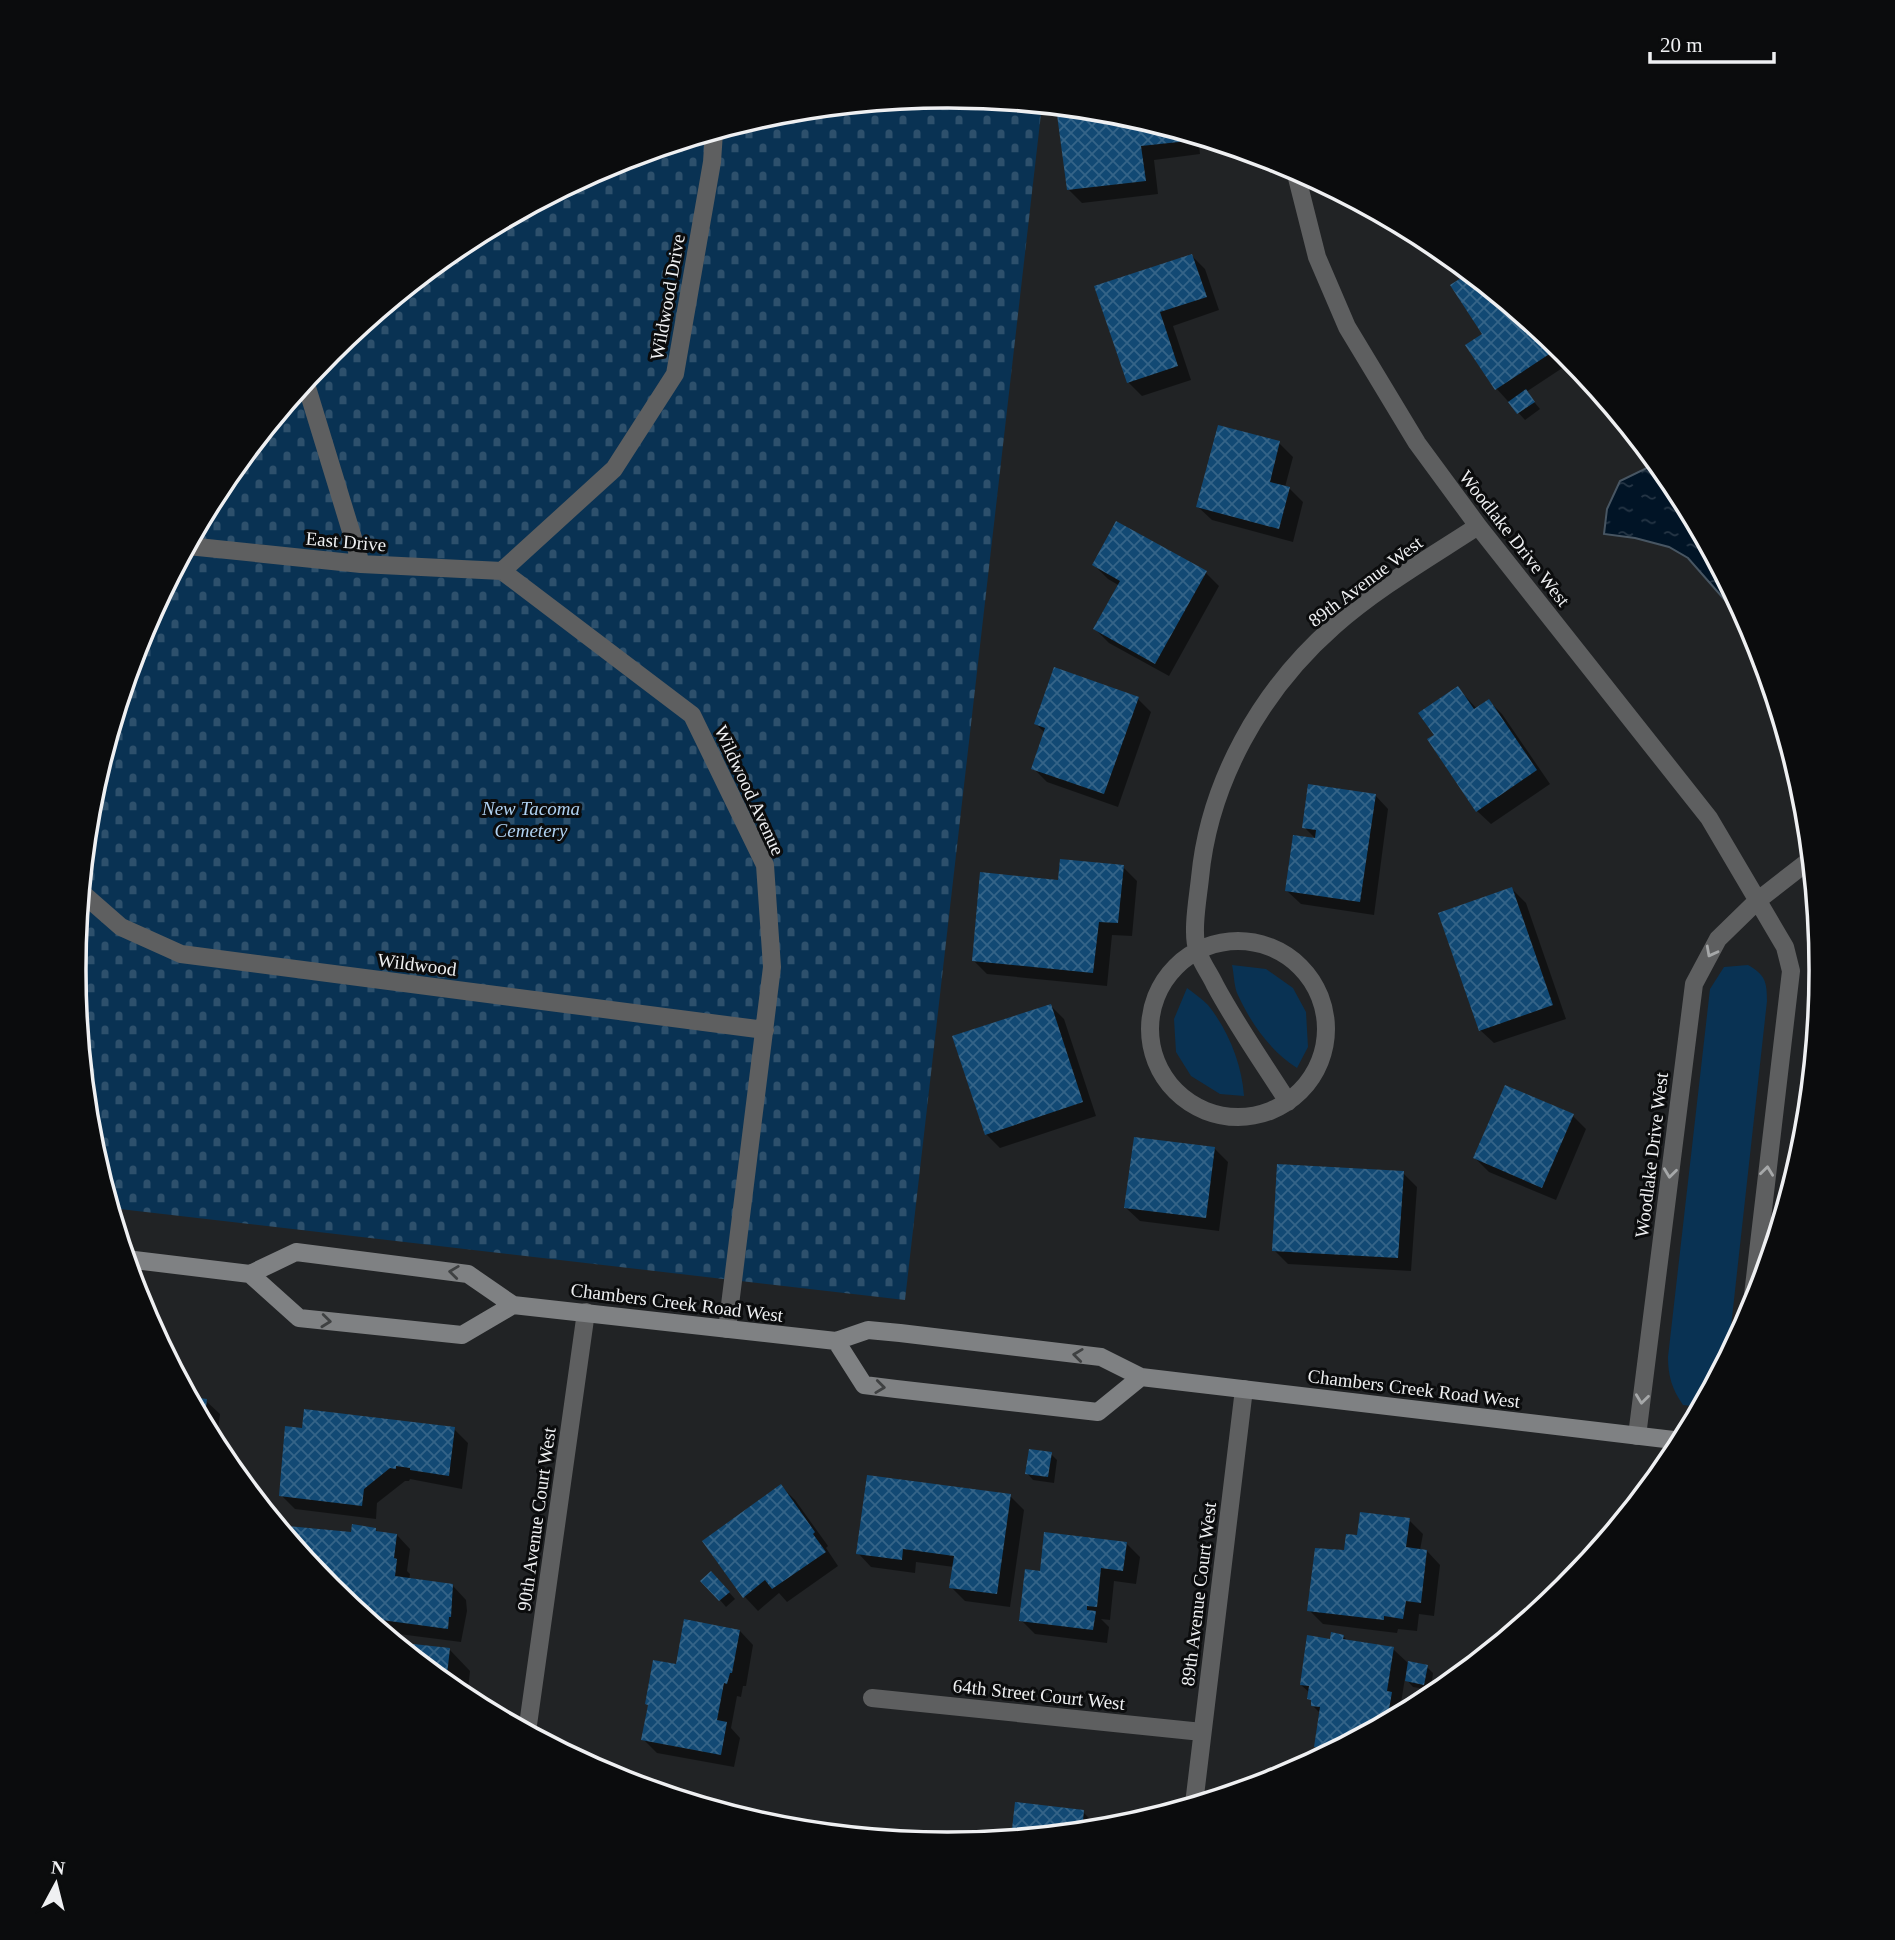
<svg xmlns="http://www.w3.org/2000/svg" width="1895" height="1940" viewBox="0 0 1895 1940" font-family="Georgia,serif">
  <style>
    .grass { fill: #093253 }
    .cemetery { fill: url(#cemetery-stones) }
    .water { fill: url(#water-ripples); stroke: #485663; stroke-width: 2 }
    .shadow { fill: #0007 }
    .building { fill: url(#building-cross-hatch) }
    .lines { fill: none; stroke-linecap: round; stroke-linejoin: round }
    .lane { stroke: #5e5f60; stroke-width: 18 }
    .street { stroke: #5e5f60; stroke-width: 18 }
    .secondary { stroke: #7f8183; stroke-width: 18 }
    .oneway { stroke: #a6a8a9 }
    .oneway2 { stroke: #3f4142 }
    .labels { text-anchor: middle; stroke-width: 6; stroke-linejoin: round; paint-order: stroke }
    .street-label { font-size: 19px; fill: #eff0f2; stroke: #0b0c0d }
    .park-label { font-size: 19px; font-style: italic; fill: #b0d2f2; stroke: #0b0c0d }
    .rim { fill: none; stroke: #eff0f2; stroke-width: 3.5 }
  </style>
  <defs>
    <pattern id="cemetery-stones" width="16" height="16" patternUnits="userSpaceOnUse" patternTransform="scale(1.75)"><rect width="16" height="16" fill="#093253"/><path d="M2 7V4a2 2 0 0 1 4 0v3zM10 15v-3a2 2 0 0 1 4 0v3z" fill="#2d506c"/></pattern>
    <pattern id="water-ripples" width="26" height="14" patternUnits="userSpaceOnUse" patternTransform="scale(1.75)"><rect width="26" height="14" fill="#011426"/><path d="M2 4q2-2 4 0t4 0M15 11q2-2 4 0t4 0" fill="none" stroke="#263646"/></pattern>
    <pattern id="building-cross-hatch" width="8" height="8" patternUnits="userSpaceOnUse" patternTransform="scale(1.75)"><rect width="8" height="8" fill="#124974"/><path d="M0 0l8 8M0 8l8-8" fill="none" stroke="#356488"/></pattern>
  </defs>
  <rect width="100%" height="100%" fill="#212325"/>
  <path class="grass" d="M1232 965 1266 969 1293 988 1306 1012 1308 1047 1297 1068C1270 1051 1250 1022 1237 993 1234 985 1234 974 1232 965Z
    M1748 965C1765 975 1767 981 1767 1001L1728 1354 1700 1407 1683 1405C1672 1389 1668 1376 1668 1357L1710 989 1724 967Z
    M1187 988C1194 993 1202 999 1208 1005 1228 1030 1242 1064 1244 1096L1220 1094 1191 1076 1176 1052 1174 1019Z"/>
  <path class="cemetery" d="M948 96 1042 105 905 1300 111 1208 90 1140 74 970 90 799 140 635 221 484 330 352 462 243 613 162 777 113Z"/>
  <path class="water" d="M1657 463 1674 485 1752 631 1688 558 1669 547 1635 538 1604 534 1607 509 1620 481Z"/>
  <path class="shadow" d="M1058 107 1118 113 1198 137 1200 154 1154 160 1158 194 1082 203 1069 190Z
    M1412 232 1433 244 1437 247 1426 249Z
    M1192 256 1205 269 1219 310 1173 326 1191 380 1142 396 1128 382 1096 288Z
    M1462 267 1566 352 1573 361 1526 392 1540 409 1525 420 1496 388 1469 275Z
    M1279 443 1293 457 1285 487 1289 488 1303 502 1293 542 1212 520 1198 507Z
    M1094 565 1206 573 1219 586 1169 676 1109 643 1095 629 1120 586 1108 579Z
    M1458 688 1477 709 1489 701 1502 714 1550 784 1491 824 1477 811 1436 735Z
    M1138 699 1151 712 1118 807 1047 782 1033 768 1045 733 1036 724Z
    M1375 795 1388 809 1374 915 1301 904 1287 891 1316 839 1304 827Z
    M1123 867 1137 881 1132 936 1112 935 1107 986 987 974 973 960 1060 882Z
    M1512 889 1526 903 1566 1019 1494 1043 1480 1030Z
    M1050 1005 1064 1019 1096 1116 1000 1148 986 1134Z
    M1573 1116 1586 1129 1556 1200 1489 1172 1475 1158Z
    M1214 1148 1228 1162 1219 1231 1140 1221 1126 1208Z
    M1403 1173 1417 1187 1411 1271 1288 1264 1274 1250Z
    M188 1394 193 1399 206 1401 220 1414 216 1446Z
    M454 1429 468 1443 462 1489 410 1479 409 1481H405L377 1503 376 1519 295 1509 281 1495Z
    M1051 1454 1057 1460 1054 1483 1033 1480 1027 1473Z
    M781 1486 795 1500 828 1546 826 1548 838 1566 787 1602 779 1593 758 1611 745 1597 704 1541Z
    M1010 1496 1024 1510 1010 1607 965 1601 951 1587 954 1567 916 1562 915 1573 871 1567 858 1553Z
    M1409 1520 1423 1534 1420 1550 1427 1551 1440 1565 1434 1616 1419 1614 1417 1631 1398 1629 1397 1633 1323 1624 1309 1610 1345 1552 1358 1537Z
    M375 1529 379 1533 397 1535 410 1549 407 1571 410 1574 409 1580 453 1586 466 1600 467 1611 461 1642 383 1632 329 1588 352 1534Z
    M1126 1543 1140 1557 1136 1584 1114 1581 1110 1620 1101 1619 1109 1627 1107 1643 1035 1634 1021 1620Z
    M718 1580 735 1599 726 1607 720 1600Z
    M740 1631 753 1645 746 1686H743L741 1697 737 1696 731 1728 740 1738 734 1767 657 1753 643 1739 677 1666Z
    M1343 1636 1349 1642 1393 1649 1408 1663 1427 1667 1433 1673 1431 1690 1413 1687 1405 1678 1401 1703 1404 1707V1712L1324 1755 1316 1747 1321 1714 1312 1705 1313 1702 1309 1698 1310 1693 1301 1685 1332 1641Z
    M397 1644 450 1650 470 1671 467 1699Z
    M1083 1812 1097 1826 1096 1829 1012 1838Z"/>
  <path class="building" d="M1056 107 1118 113 1187 134 1188 141 1141 146 1146 181 1067 190Z
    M1192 254 1207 297 1160 312 1178 366 1127 383 1094 286Z
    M1469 273 1560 347 1495 390 1465 345 1482 334 1450 285Z
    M1526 389 1535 402 1517 414 1508 402Z
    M1218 425 1280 441 1270 482 1290 487 1279 529 1196 507Z
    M1116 521 1207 571 1155 664 1093 629 1120 581 1092 565Z
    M1054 667 1139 697 1104 794 1031 769 1045 728 1034 724Z
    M1458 686 1474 709 1489 699 1537 770 1476 812 1427 739 1434 735 1418 713Z
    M1308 784 1376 794 1360 902 1285 891 1293 835 1315 838 1316 830 1302 828Z
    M1060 859 1124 865 1118 923 1099 922 1093 973 972 961 980 872 1058 880Z
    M1512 887 1553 1005 1479 1031 1438 913Z
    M1051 1004 1083 1102 985 1135 952 1036Z
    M1505 1085 1574 1114 1542 1188 1473 1158Z
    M1134 1137 1215 1147 1206 1218 1124 1208Z
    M1277 1164 1404 1171 1398 1258 1272 1251Z
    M189 1397 207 1399 204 1424Z
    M304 1409 455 1427 449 1476 410 1470V1468L396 1466V1469L390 1468 364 1489 362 1506 279 1496 285 1426 302 1428Z
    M1029 1449 1052 1452 1048 1477 1025 1474Z
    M867 1475 1011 1494 997 1594 949 1588 954 1556 903 1549 902 1560 856 1554Z
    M781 1484 815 1532 813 1534 826 1552 772 1589 765 1580 743 1598 702 1541Z
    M1360 1512 1410 1518 1406 1547 1427 1550 1421 1603 1406 1601 1403 1619 1384 1616V1620L1307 1611 1315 1548 1344 1550 1346 1534 1357 1535Z
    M352 1524 376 1528V1531L397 1534 394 1558 397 1559 395 1576 453 1584 451 1617H449L448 1629 367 1618 329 1588 277 1525 351 1532Z
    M1044 1532 1127 1542 1123 1571 1101 1568 1097 1607 1087 1606V1610L1096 1611 1093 1630 1019 1621 1025 1569 1040 1571Z
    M711 1571 730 1592 719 1601 700 1581Z
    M684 1619 740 1630 732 1673H730L727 1684 724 1683 717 1720 727 1722 721 1755 641 1740 648 1705 645 1704 653 1660 676 1664Z
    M1331 1632 1344 1635 1343 1639 1394 1647 1387 1691 1392 1692 1387 1721 1383 1720 1382 1724 1333 1750 1314 1747 1320 1707 1311 1706V1700L1307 1699 1309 1686 1300 1685 1307 1635 1330 1639Z
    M395 1642 450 1648 446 1684Z
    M1408 1661 1428 1665 1424 1685 1405 1681Z
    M1015 1802 1084 1810 1083 1821 1087 1822 1086 1830 1011 1838Z
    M753 1816 822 1824 821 1832 777 1827 752 1820Z
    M887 1830 916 1834 915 1841 886 1838Z
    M851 1831 884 1835V1838L851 1834Z
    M940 1835 957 1837 959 1843 929 1842V1838L936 1839Z"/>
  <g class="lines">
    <path class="lane" d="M305 381 361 564
      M188 546 361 564 502 571
      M502 571 692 715 765 865 772 967 727 1329
      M502 571 614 469 675 374 712 162 714 132
      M81 892 121 927 181 954 765 1030"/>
    <path class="street" d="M1295 170 1317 257 1347 327 1417 443 1478 526 1709 818 1785 947 1791 971 1751 1312
      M1150 1029a88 88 0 1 1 176 0a88 88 0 1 1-176 0Z
      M1288 1102C1264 1064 1237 1026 1215 985 1210 974 1202 964 1198 952 1191 934 1198 898 1200 878 1209 782 1261 690 1334 626 1377 588 1429 558 1478 526
      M1637 1436 1694 984 1718 939 1757 901 1811 859
      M872 1698 1202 1732
      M527 1732 586 1312
      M1194 1804 1244 1389"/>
    <path class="secondary" d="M126 1259 250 1274 296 1252 468 1274 513 1305 836 1341 868 1330 900 1333 1101 1357 1141 1377 1682 1441
      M250 1274 299 1318 462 1335 513 1305
      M836 1341 864 1385 896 1389 1098 1412 1141 1377"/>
  </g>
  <defs><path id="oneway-chevron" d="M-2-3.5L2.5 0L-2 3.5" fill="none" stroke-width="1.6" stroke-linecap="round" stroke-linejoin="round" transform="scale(1.75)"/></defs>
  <g class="oneway">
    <use href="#oneway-chevron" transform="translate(1711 952) rotate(118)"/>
    <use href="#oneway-chevron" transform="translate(1767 1171) rotate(-83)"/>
    <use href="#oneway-chevron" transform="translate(1670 1173) rotate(97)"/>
    <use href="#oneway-chevron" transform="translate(1642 1399) rotate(97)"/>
  </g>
  <g class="oneway2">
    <use href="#oneway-chevron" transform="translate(454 1272) rotate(-173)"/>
    <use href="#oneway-chevron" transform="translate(326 1321) rotate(6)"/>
    <use href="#oneway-chevron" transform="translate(1078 1355) rotate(-173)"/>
    <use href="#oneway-chevron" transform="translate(880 1387) rotate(7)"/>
  </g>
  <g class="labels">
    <g class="street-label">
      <text transform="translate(667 297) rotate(-80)" y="7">Wildwood Drive</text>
      <text transform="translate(1515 538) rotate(52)" y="7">Woodlake Drive West</text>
      <text transform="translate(346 541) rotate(5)" y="7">East Drive</text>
      <text transform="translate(1365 581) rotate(-37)" y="7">89th Avenue West</text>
      <text transform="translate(750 790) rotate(65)" y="7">Wildwood Avenue</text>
      <text transform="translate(417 964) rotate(7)" y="7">Wildwood</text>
      <text transform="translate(1651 1155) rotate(-83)" y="7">Woodlake Drive West</text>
      <text transform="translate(677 1302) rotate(7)" y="7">Chambers Creek Road West</text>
      <text transform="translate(1414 1388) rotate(7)" y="7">Chambers Creek Road West</text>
      <text transform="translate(536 1519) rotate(-82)" y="7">90th Avenue Court West</text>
      <text transform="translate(1198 1594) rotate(-83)" y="7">89th Avenue Court West</text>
      <text transform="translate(1039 1694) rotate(6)" y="7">64th Street Court West</text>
    </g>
    <g class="park-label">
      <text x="531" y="815">New Tacoma<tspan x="531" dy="22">Cemetery</tspan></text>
    </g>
  </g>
  <path d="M0 0H1895V1940H0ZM947 108H948A861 861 0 0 1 1809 969V971A861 861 0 0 1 948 1832H947A861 861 0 0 1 86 971V969A861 861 0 0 1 947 108Z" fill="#0b0c0d" fill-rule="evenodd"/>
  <path class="rim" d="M947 108H948A861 861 0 0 1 1809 969V971A861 861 0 0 1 948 1832H947A861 861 0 0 1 86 971V969A861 861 0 0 1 947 108Z"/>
  <g transform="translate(56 1884) rotate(7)" stroke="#0b0c0d" stroke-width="5" paint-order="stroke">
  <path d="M0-5L12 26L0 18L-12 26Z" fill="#eff0f2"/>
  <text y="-10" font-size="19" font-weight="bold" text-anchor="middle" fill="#eff0f2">N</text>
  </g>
  <path d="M1650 52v10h124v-10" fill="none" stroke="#eff0f2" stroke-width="3.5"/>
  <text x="1660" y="52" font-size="21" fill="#eff0f2" stroke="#0b0c0d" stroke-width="5" paint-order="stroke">20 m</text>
</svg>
